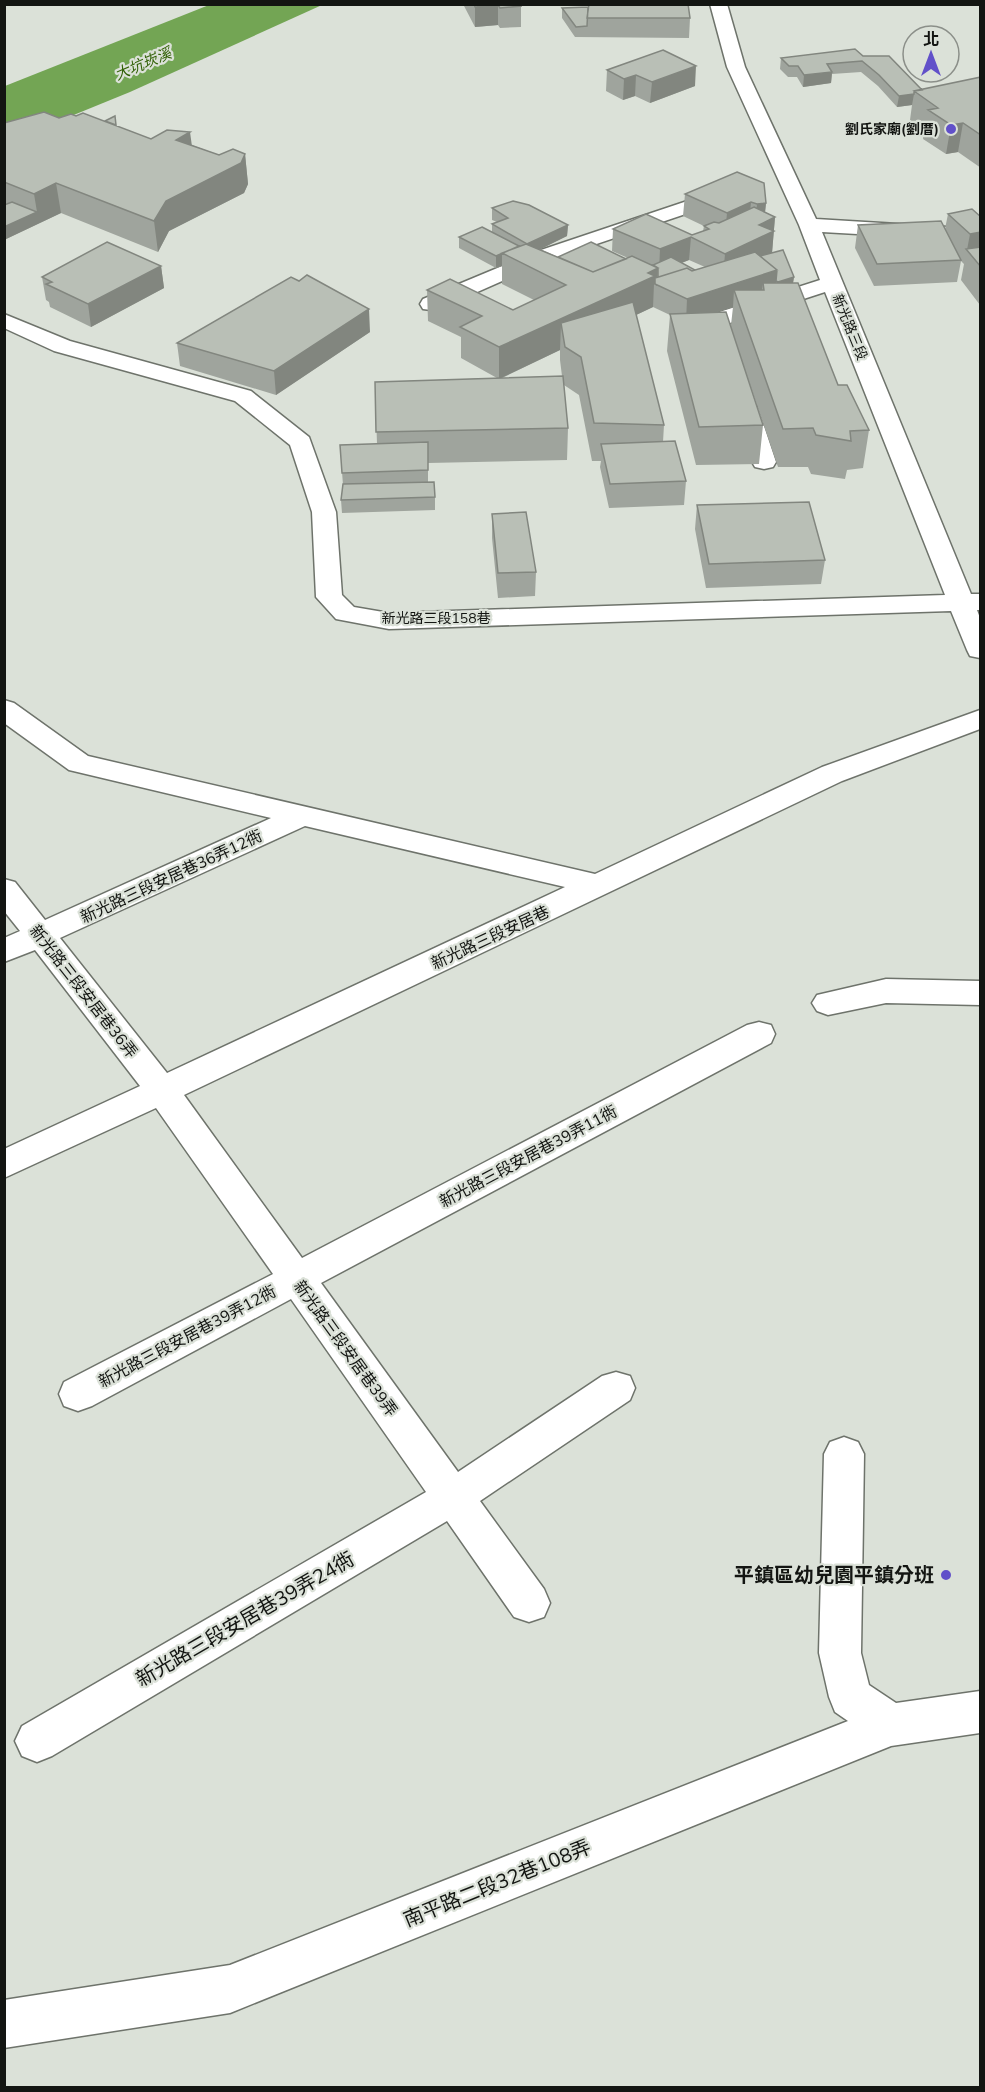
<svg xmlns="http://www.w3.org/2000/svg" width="985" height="2092" viewBox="0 0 985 2092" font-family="'Nunito Sans','Noto Sans TC',sans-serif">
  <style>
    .water { fill: #73a554 }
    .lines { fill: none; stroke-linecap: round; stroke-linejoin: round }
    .minor-casing { stroke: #6e736b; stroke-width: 3 }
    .minor { fill: #fff; fill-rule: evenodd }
    .wall { fill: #9fa49d; fill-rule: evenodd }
    .shaded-wall { fill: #82867f }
    .building { fill: #b9bfb6; stroke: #82867f; stroke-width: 1.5 }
    .poi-dot { fill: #6150c9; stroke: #dbe1d8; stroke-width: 2 }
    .labels { text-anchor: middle; stroke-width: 4.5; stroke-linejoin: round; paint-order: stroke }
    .far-poi-label { font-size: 14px; font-weight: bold; fill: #131512; stroke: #dbe1d8; text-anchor: end }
    .far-street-label { font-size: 14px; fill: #131512; stroke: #dbe1d8 }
    .far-water-label { font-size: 15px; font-style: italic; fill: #326107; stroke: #dbe1d8 }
    .street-label { font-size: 16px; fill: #131512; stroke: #dbe1d8 }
    .near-poi-label { font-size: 20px; font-weight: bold; fill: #131512; stroke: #dbe1d8; text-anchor: end }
    .near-street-label { font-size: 20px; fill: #131512; stroke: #dbe1d8 }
  </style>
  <rect width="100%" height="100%" fill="#dbe1d8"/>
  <path class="water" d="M209 5H322L130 92 5 143V86Z"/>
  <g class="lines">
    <g class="minor-casing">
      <path id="minor" d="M710 4H727L745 67 816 219 980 229V241L822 232 971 594H980V610H977L980 618V658L970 656 967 650 951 611 389 629 336 619 316 597 312 512 290 445 235 401 54 351 4 328V314L70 341 251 391 309 437 336 512 342 595 354 607 389 613 945 595 825 292 730 323 740 353 737 358 729 360 721 358 718 353 707 320 710 315 820 280 799 225 727 67Z
        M726 188 733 190 736 194 733 198 552 259 439 309 431 310 423 309 420 304 423 299 538 251Z
        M746 401 754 403 758 408 776 462 773 467 764 469 755 467 752 462 734 408 738 403Z
        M4 700 14 703 88 756 595 874 822 767 980 710V729L842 781 184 1095 302 1258 747 1025 759 1022 771 1025 775 1034 771 1043 321 1283 458 1472 602 1376 616 1372 630 1376 635 1388 630 1400 480 1501 544 1589 550 1603 544 1617 529 1622 514 1617 447 1521 52 1756 37 1762 22 1756 15 1741 22 1726 426 1492 291 1299 92 1406 78 1411 64 1406 59 1394 64 1382 273 1274 156 1108 4 1178V1149L140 1086 35 950 4 962V938L20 931 4 911V879L15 882 45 920 271 818 69 770 4 723ZM305 826 565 887 167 1073 60 938Z
        M886 979 980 981V1005L886 1003 828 1015 817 1011 812 1003 817 995Z
        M844 1437 858 1442 864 1454 861 1653 869 1685 896 1703 980 1691V1733L891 1746 230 2013 4 2048V2000L230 1965 848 1721 835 1712 829 1697 819 1653 824 1454 830 1442Z"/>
    </g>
    <use href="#minor" class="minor"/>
  </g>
  <path class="wall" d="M463 4H520L521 6V27L500 28 498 25 475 27Z
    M562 8 690 18 689 38 575 37 562 18Z
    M663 50 695 86 650 103 635 96 623 100 606 91 607 70Z
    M863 56 922 90 981 77V168L958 152 946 154 923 139 924 131 910 120 912 105 897 107 878 86 861 72 832 74 831 83 803 87 797 77H788L780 69 781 58Z
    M59 118 117 126 151 139 192 145 219 155 245 154 248 184 244 193 169 231 158 252 61 213 4 240V123Z
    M685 194 766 203 765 212 775 217 772 253 794 277 793 283 838 385 869 430 863 468 847 470 845 479 811 474 808 467H778L744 367 763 425 759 464 696 465 667 351 670 315 653 307 636 315 664 425 663 442 686 481 684 505 609 508 600 467 601 461H592L579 395 564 385 568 428 567 460 428 463V482L435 497V510L342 513 341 500 343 485 340 445 377 444 375 382 497 378 461 358V337L428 321 427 290 513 310 534 300 502 284V266L496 268 459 248V237L492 232V224L497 222 492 220V208L568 225 567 236 540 249 558 257 626 259 628 258 612 251 613 229 692 235 703 231 704 226 683 216ZM689 260 705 267 695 270 681 263ZM733 307 731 325 713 313ZM560 350V360L562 376 502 378Z
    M948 214 981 217V305H980L961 280 964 264 961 261 957 282 874 286 855 248 858 225 945 229Z
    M161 266 164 288 91 327 50 307 49 302 46 300 42 277Z
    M370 332 276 395 180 366 177 343Z
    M697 505 825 560 821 584 706 588 695 529Z
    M492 514 536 572 535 596 498 598 492 538Z"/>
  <path class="shaded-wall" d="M498 5V25L475 27V7Z
    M696 66 695 86 650 103 652 82Z
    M832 72 831 83 803 87 804 75Z
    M636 75 635 96 623 100 624 79Z
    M914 94 912 105 897 107 899 96Z
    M963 123 958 152 946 154 951 125Z
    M190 132 194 161 176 140Z
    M245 154 248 184 244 193 169 231 158 252 154 221 166 201Z
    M56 183 61 213 4 240V227L37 212 34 194Z
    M751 202 749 224 725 235 727 213Z
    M766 203 764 222 775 217 772 253 723 276 725 254 755 226 757 204Z
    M568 225 567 236 527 256V244Z
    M981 232V261L967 250 970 234Z
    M691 237 689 260 659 272 660 249Z
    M502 254V266L496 268V256Z
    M161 266 164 288 91 327 88 304Z
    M658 268 657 286 654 284 653 307 566 348 561 323 560 350 499 379V347L648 273Z
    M777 270 775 293 764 290 763 283 761 297 734 290 733 307 686 322 687 299Z
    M794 277 792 289 777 294 778 282Z
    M369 309 370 332 276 395 274 371Z"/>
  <path class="building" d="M474 4H520L521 6 500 8 498 5 475 7Z
    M589 4H688L690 18H587Z
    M588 7 587 26 576 27 562 8Z
    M855 49 863 56H889L922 90 914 91V94L899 96 879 75 862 61 827 64 832 72 804 75 798 66H789L781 58Z
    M663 50 696 66 652 82 636 75 624 79 607 70Z
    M981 77V135L963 123 951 125 928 110 938 108 914 91Z
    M44 112 59 118 71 114 76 116 83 113 151 139 167 130 190 132 176 140 219 155 233 149 245 154 241 163 166 201 154 221 56 183 34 194 4 182V123Z
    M115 116 116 125 105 121Z
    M737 172 764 183 766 203 757 204 751 202 727 213 685 194Z
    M513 201 529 205 568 225 527 244 492 224 508 218 492 208Z
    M12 202 37 212 4 227V205Z
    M754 207 775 217 759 225 774 231 725 254 691 237 660 249 613 229 646 214 692 235 709 229 704 226 714 222 719 223Z
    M972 209 981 217V232L970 234 948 214Z
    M941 221 961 260 877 264 858 225Z
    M482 227 519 246 496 256 459 237Z
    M107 242 161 266 88 304 46 284 52 282 42 277Z
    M591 242 626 259 593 272 558 257Z
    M526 244 593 272 632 256 658 268 648 273 655 276 499 347 460 327 482 316 427 290 450 279 513 310 566 285 502 253Z
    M981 247V267L966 249Z
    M783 250 794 277 778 282 776 281 777 270 760 256Z
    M755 252 777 270 687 299 655 284V278L687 268 692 271Z
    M671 257 695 270 692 271 687 268 659 277 658 276V268L653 265Z
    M307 275 369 309 274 371 177 343 291 277 299 281Z
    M763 283H798L838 385H847L869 430 850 431 851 441 816 435 813 428 783 429 734 290H764Z
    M633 302 664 425 594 423 581 357 565 347 561 323Z
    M726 312 763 425 699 427 670 314Z
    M563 376 568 428 376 432 375 382Z
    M675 441 686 481 610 484 601 444Z
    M428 442V470L342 473 340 445Z
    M434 482 435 497 341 500 343 484Z
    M809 502 825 560 709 564 697 505Z
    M526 512 536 572 498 573 492 514Z"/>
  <g class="poi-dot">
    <circle cx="951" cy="129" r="6"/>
    <circle cx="946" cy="1575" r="6"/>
  </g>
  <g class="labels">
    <g class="far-poi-label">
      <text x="939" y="134">劉氏家廟(劉厝)</text>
    </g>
    <g class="far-street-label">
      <text transform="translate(850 327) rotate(68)" y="5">新光路三段</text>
      <text x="436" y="623">新光路三段158巷</text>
    </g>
    <g class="far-water-label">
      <text transform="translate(143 64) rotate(-23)" y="5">大坑崁溪</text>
    </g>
    <g class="street-label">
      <text transform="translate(171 876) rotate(-25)" y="6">新光路三段安居巷36弄12衖</text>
      <text transform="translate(490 937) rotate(-25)" y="6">新光路三段安居巷</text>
      <text transform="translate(84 991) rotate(52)" y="6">新光路三段安居巷36弄</text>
      <text transform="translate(528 1156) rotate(-28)" y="6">新光路三段安居巷39弄11衖</text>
      <text transform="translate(187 1336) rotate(-28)" y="6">新光路三段安居巷39弄12衖</text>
      <text transform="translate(346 1348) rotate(54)" y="6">新光路三段安居巷39弄</text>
    </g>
    <g class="near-poi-label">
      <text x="934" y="1582">平鎮區幼兒園平鎮分班</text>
    </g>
    <g class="near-street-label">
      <text transform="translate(245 1619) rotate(-30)" y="7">新光路三段安居巷39弄24衖</text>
      <text transform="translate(497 1883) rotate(-22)" y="7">南平路二段32巷108弄</text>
    </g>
  </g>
  <rect width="985" height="2092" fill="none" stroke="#131512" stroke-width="12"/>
  <g transform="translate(931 54)"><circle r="28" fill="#dbe1d8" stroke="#8b8f89" stroke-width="1.5"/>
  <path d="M0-4.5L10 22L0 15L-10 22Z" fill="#6150c9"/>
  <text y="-9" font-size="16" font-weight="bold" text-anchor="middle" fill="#131512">北</text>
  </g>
</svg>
